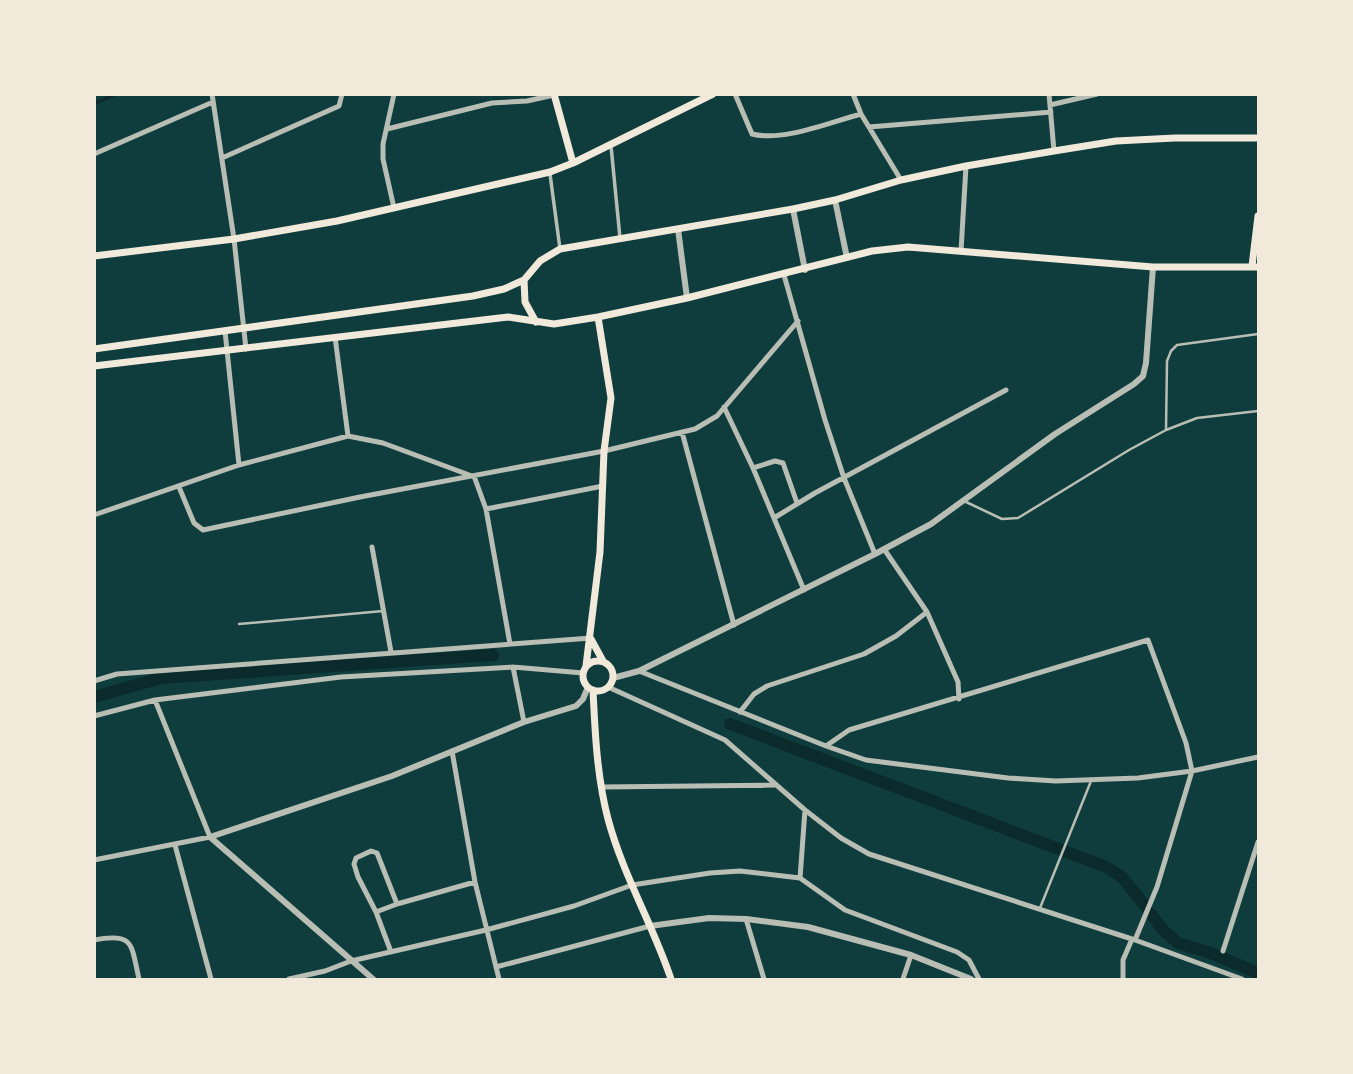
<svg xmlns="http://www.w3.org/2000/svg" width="1353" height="1074" viewBox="0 0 1353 1074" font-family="Lato,sans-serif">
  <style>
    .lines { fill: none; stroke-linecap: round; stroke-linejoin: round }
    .stream { stroke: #0a2a2b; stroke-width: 3.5 }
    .canal { stroke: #0a2a2b; stroke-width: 12 }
    .service { stroke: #b8beb3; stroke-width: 2.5 }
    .pedestrian { stroke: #b8beb3; stroke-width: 3.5 }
    .minor { stroke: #b8beb3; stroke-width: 5 }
    .tertiary { stroke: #b8beb3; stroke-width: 6 }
    .secondary { stroke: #f1e9da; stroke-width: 7 }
  </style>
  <rect width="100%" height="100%" fill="#0f3d3e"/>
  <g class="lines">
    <path class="stream" d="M94 104 116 94"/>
    <path class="canal" d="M94 697 161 678 493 655
      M730 724 1106 867 1122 877 1146 907
      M1151 914 1163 930 1178 943 1208 952 1258 973"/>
    <path class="service" d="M1166 430 1167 361 1171 351 1177 345 1258 334
      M964 501 1002 519 1018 518 1129 450 1166 430 1197 418 1258 411
      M239 624 383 611
      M1040 908 1091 781"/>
    <path class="pedestrian" d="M611 146 620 238
      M550 174 560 249"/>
    <path class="minor" d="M212 94 234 239 246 349
      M735 94 752 134C783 142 830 122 861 114
      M853 94 861 114 901 180
      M1049 94 1054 151
      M1050 105 1097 94
      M869 127 1051 112
      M387 129 492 103 527 101 554 95
      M94 154 213 102
      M222 158 339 106 342 94
      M394 208 383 159V144L394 94
      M961 251 966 166
      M784 275 825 420 844 478 875 554
      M225 331 239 465
      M335 337 348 436
      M724 407 753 468 804 590
      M682 432 734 625
      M753 468 775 461 783 463 797 503
      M474 476 486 509 510 644
      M179 487 194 523 203 530 360 497 604 451 695 429 717 416 798 321
      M486 509 603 486
      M94 515 239 465 348 436 383 443 472 476
      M774 518 815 493 1006 390
      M372 547 391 652
      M884 549 927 612 958 682 959 699
      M513 667 524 722
      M639 671 826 746 849 730 1148 640 1186 743 1192 771 1157 887 1135 940
      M94 681 117 674 591 638
      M608 687 725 740 805 810 841 838 869 854 1135 940 1242 979
      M740 712 754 694 767 686 864 654 896 636 927 612
      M94 716 155 700 341 677 513 667 583 673
      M826 746 866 760 1008 778 1056 781 1138 778 1192 771 1258 757
      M452 751 475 882 499 979
      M601 787 775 785
      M175 845 211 979
      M94 860 210 837 155 700
      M800 878 805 810
      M376 912 397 904 475 882
      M746 919 764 979
      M94 940C135 932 131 945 139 979
      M1223 951 1258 842
      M391 952 376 912 358 877 354 864 356 858 371 851 377 853 397 904
      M496 967 650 926
      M289 979 325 971 351 961 486 930 574 906 632 885 710 873 740 871 800 878 845 910 957 952 969 960 979 979
      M903 979 911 955
      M1123 979V960L1132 939"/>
    <path class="tertiary" d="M835 200 847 258
      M793 209 805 270
      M678 229 687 298
      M613 678 639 671 875 554 931 524 1055 434 1134 384 1143 376 1146 363 1153 267
      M210 837 392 776 524 722 576 706 583 699 588 687
      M210 837 373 979
      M650 926 709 918 746 919 808 927 911 955 971 979"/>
    <path class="secondary" d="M554 94 573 163
      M94 256 234 239 337 221 550 172 573 163 713 94
      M1252 266 1258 216
      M524 280 525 302 536 322
      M94 349 473 296 504 289 524 280 540 261 560 249 793 209 835 200 901 180 966 166 1054 151 1116 141 1175 138H1258
      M94 366 508 317 554 324 598 317 687 298 872 251 908 247 1153 267H1258
      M591 639 603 661
      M583 676a15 15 0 1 1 30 0a15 15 0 1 1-30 0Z
      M586 666 600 552 604 451 611 398 598 317
      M593 690C595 733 597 777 608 819 623 875 653 925 671 979"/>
  </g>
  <rect width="1353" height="1074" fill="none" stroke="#f1e9da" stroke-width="192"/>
</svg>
